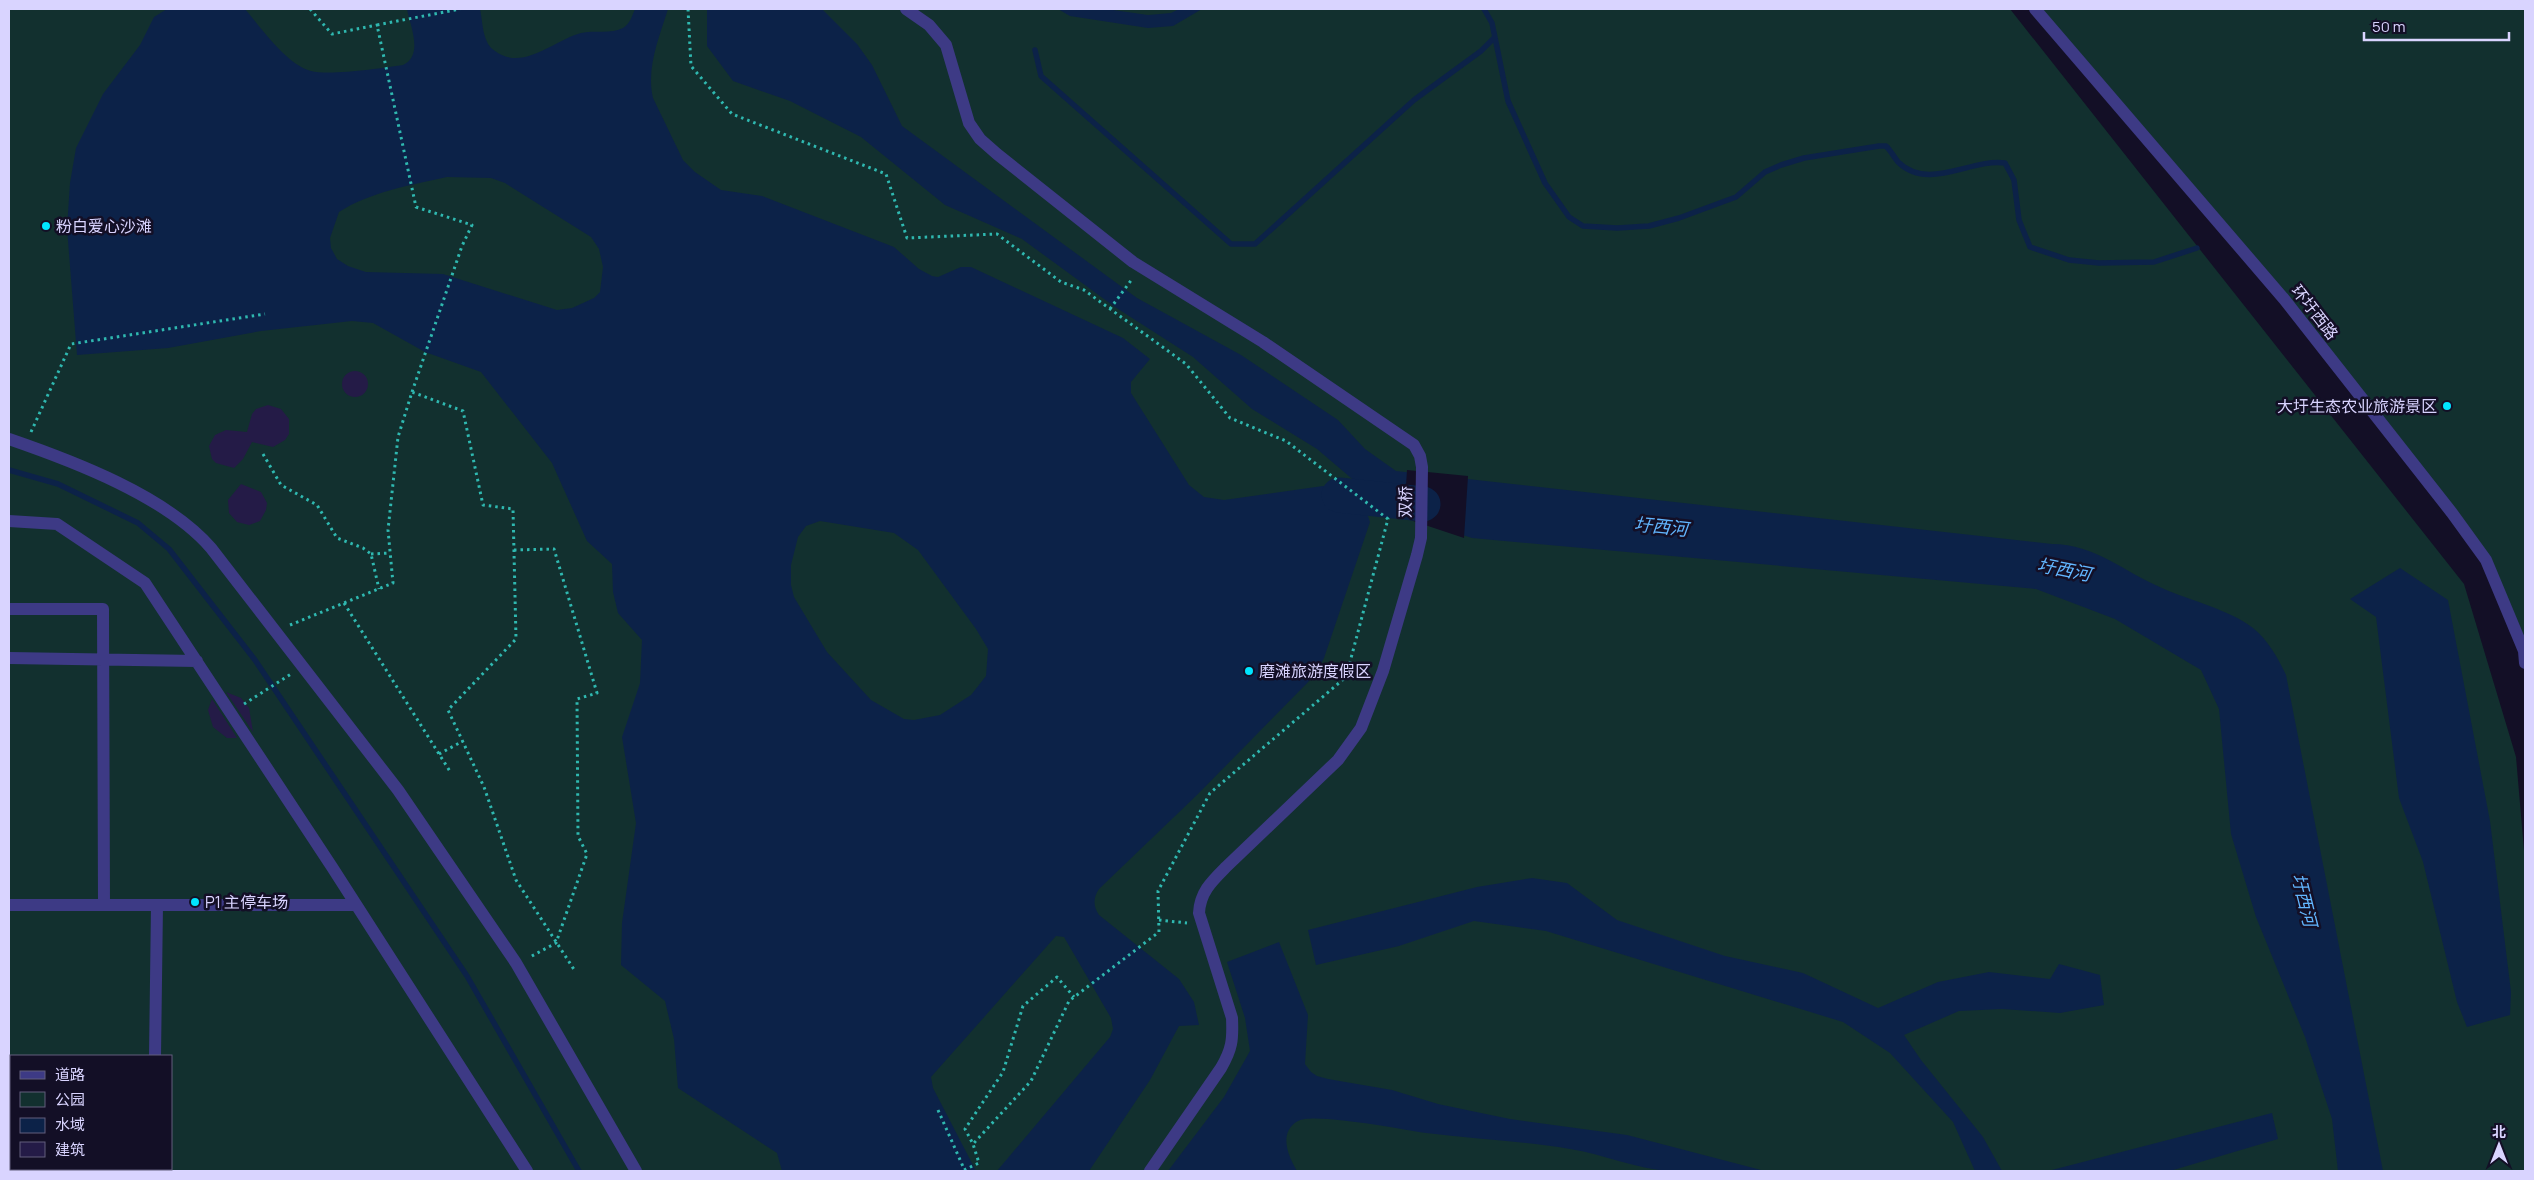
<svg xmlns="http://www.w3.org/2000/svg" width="2534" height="1180" viewBox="0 0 2534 1180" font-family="Manrope,'Noto Sans SC',sans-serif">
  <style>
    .green { fill: #12302f; fill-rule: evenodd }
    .water { fill: #0c2248; fill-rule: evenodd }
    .pier { fill: #130f26 }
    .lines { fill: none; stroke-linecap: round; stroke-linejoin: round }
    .stream { stroke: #0c2248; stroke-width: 5.5 }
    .river { stroke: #0c2248; stroke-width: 35 }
    .building { fill: #241b47 }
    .path { stroke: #2fb8b0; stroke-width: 3; stroke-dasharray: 2.5 4; stroke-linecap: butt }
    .minor { stroke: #3d3a85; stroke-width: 12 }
    .poi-dot { fill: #00e5ff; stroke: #130f26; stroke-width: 2 }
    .labels { text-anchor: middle; stroke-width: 5; stroke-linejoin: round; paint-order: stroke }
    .poi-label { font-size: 16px; fill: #d9d4ff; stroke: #130f26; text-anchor: start }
    .street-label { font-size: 16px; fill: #d9d4ff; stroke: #130f26 }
    .water-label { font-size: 18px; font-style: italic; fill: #62b6ff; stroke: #130f26 }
  </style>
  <rect width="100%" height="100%" fill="#130f26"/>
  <path class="green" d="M9 9H2010L2464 584 2516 757 2525 862V1171H9ZM11 1056H171V1169H11Z
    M2035 9H2525V663L2486 560 2284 299Z"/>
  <path class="water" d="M167 9H245C261 28 287 65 311 71 330 76 382 68 403 65 424 55 410 26 407 9H480C483 22 482 43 495 51 523 72 554 40 581 33 593 30 612 34 623 28 630 24 632 16 635 9H668C659 38 646 68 653 98L683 160 695 172 721 190 762 196 894 247 919 269 932 276 938 277 961 267H971L1123 338 1150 359 1131 382V393L1189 485 1204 497 1224 500 1323 486 1367 513 1370 522 1324 658 1316 674 1198 794 1099 889C1093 898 1093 906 1099 915L1179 979 1194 1002 1199 1025 1179 1026 1150 1080 1089 1171H997L1110 1037 1113 1029 1111 1018 1064 937 1056 936 931 1077 933 1088 976 1171H782L777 1153 678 1088 674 1039 665 1001 621 965 622 923 636 823 622 737 640 683 642 640 618 613 613 592 612 564 587 541 552 463 481 372 425 352 373 323 352 321 261 331 168 348 77 355 67 228 70 183 76 148 103 94 140 45 154 17ZM447 177 491 178 505 183 591 237 599 249 603 267 600 292 594 298 572 308 557 310 443 274 366 272 348 266 337 259 331 248 330 238 339 212C370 192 411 185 447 177ZM820 521 894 533 918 550 976 629 988 649 986 676 971 695 940 715 914 720 904 719 871 700 827 652 794 597 791 585V565L798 537 806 526Z
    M707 9H822L857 44 872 65 902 126 1137 298 1241 355 1338 420 1365 449 1396 471 2052 544C2095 544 2124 572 2162 588 2191 601 2228 609 2253 628 2268 640 2278 658 2286 675L2383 1171H2338L2332 1119 2305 1037 2256 917 2231 834 2219 709 2201 670 2115 619 2036 589 1472 538 1391 512 1317 449 1252 409 1193 357 1115 307 1022 239 945 205 861 137 790 101 733 81 707 46Z
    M1058 9H1106L1148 15 1171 13 1179 9H1202L1173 26 1148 28 1070 16Z
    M2400 568 2448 600 2490 821 2511 992 2510 1015 2467 1027 2457 1002 2423 862 2399 798 2376 617 2350 599Z
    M1532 878 1567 883 1617 920 1725 956 1803 973 1878 1008 1938 982 1989 972 2050 979 2059 964 2100 975 2104 1005 2060 1013 2002 1009 1959 1011 1904 1035 1921 1060 1983 1137 2002 1171H1975L1953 1122 1890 1053 1843 1022 1546 931 1474 921 1399 946 1316 965 1308 930 1477 887Z
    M1279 942 1308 1015 1305 1064 1311 1072 1317 1076 1328 1079 1392 1090 1438 1104 1510 1119 1627 1135 1765 1171C1734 1171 1701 1174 1670 1171 1636 1169 1603 1154 1570 1149 1522 1141 1474 1139 1426 1133 1404 1130 1314 1112 1298 1121 1278 1132 1288 1156 1297 1171H1168L1224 1097 1250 1051 1245 1018 1227 962Z
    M2272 1113 2278 1139 2170 1171H2048Z"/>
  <path class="pier" d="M1407 470 1468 476 1464 538 1404 518Z"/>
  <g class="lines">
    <path class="stream" d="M1484 9 1492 23 1508 101 1545 183 1569 217 1583 226 1617 228 1649 226 1679 218 1736 197 1765 172 1781 165 1804 158 1879 146H1886C1891 151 1894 157 1898 162 1929 192 1971 158 2005 163L2014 180 2019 220 2030 247 2069 260 2099 263 2154 262 2197 248
      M1035 50 1041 76 1231 244H1255L1414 100 1481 51 1494 38
      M9 470 58 484 138 523 169 549 255 660 467 976 579 1171"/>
    <path class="river" d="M1339 495 1423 504"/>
  </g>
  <path class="building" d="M342 384a13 13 0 1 1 26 0a13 13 0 1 1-26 0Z
    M268 405 281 409 289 419V434L285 440 273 447 252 442 243 459 234 468 216 463 212 459 209 446 215 435 226 430 247 432 252 414 256 409Z
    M241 484 261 492 267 503 266 510 260 521 249 525 237 522 229 513 228 500Z
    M226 692 241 698 249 708 253 732Z
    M212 699 237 738H227L213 727 208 710Z"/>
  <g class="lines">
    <path class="path" d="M310 9 332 34 377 25
      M688 9 691 66 732 114 886 174 907 238 997 234 1061 282 1084 290 1186 364 1230 418 1286 441 1388 519 1346 677 1210 793 1158 891 1159 932 1069 1001 1031 1081 973 1144
      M1110 309 1132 279
      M412 392 462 246 472 225 416 207 377 25 460 9
      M31 432 71 344 265 314
      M263 454 281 485 317 505 337 538 363 548 371 554 379 589
      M514 550 554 549 597 693 577 699 578 836 587 854 556 943 530 957
      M371 554 390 553
      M344 603 451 773
      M290 625 393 583 388 530 398 437 412 392 463 411 483 505 513 509 516 639 448 710 484 787 516 880 575 971
      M244 704 291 674
      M439 754 463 741
      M1159 920 1187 923
      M938 1110 965 1171
      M964 1170 979 1163 973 1144 965 1129 1003 1072 1023 1006 1057 977 1074 997"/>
    <path class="minor" d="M906 9 929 25 946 45 969 123 980 139 997 154 1133 262 1263 342 1414 445 1420 456 1422 467 1421 538 1417 555 1383 671 1361 728 1338 760 1226 867C1212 881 1200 892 1199 913L1232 1018C1233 1040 1232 1049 1221 1068L1150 1171
      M2035 9 2284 299 2452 513 2486 560 2524 651 2525 663
      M9 439C73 461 166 496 211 548L398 790 516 963 636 1171
      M9 521 57 524 145 583 332 867 527 1171
      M9 609H103L104 905
      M9 658 197 661
      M9 905H356
      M155 1056 157 905
      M154 1171V1169"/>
  </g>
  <g class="poi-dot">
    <circle cx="46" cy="226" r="5"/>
    <circle cx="2447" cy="406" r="5"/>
    <circle cx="1249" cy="671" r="5"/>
    <circle cx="195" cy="902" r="5"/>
  </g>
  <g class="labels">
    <g class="poi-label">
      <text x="56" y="232">粉白爱心沙滩</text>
      <text x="2437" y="412" text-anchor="end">大圩生态农业旅游景区</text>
      <text x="1259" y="677">磨滩旅游度假区</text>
      <text x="205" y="908">P1 主停车场</text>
    </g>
    <g class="street-label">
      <text transform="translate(2315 312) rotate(52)" y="6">环圩西路</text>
      <text transform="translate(1405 502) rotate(-89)" y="6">双桥</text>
    </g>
    <g class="water-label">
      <text transform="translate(1661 527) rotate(6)" y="6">圩西河</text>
      <text transform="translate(2064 570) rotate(11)" y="6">圩西河</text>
      <text transform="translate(2304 900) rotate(76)" y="6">圩西河</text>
    </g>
  </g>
  <rect width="2534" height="1180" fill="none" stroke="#d9d4ff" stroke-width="20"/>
  <rect x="10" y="1055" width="162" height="115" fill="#130f26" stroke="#625e7d"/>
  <rect x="20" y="1071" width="25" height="8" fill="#3d3a85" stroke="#625e7d"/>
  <text x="55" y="1080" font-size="15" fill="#d9d4ff">道路</text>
  <rect x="20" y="1092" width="25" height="15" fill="#12302f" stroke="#625e7d"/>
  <text x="55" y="1105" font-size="15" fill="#d9d4ff">公园</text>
  <rect x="20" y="1118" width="25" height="15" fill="#0c2248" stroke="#625e7d"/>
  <text x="55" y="1130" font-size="15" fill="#d9d4ff">水域</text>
  <rect x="20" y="1142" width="25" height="15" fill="#241b47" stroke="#625e7d"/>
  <text x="55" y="1155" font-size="15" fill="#d9d4ff">建筑</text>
  <g transform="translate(2499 1145)" stroke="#130f26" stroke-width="4" paint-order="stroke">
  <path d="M0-4L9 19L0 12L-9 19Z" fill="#d9d4ff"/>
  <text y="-8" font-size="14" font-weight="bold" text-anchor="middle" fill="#d9d4ff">北</text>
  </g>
  <path d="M2364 32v8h145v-8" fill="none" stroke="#d9d4ff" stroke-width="2.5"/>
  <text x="2372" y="32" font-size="15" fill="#d9d4ff" stroke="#130f26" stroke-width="4" paint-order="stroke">50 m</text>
</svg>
